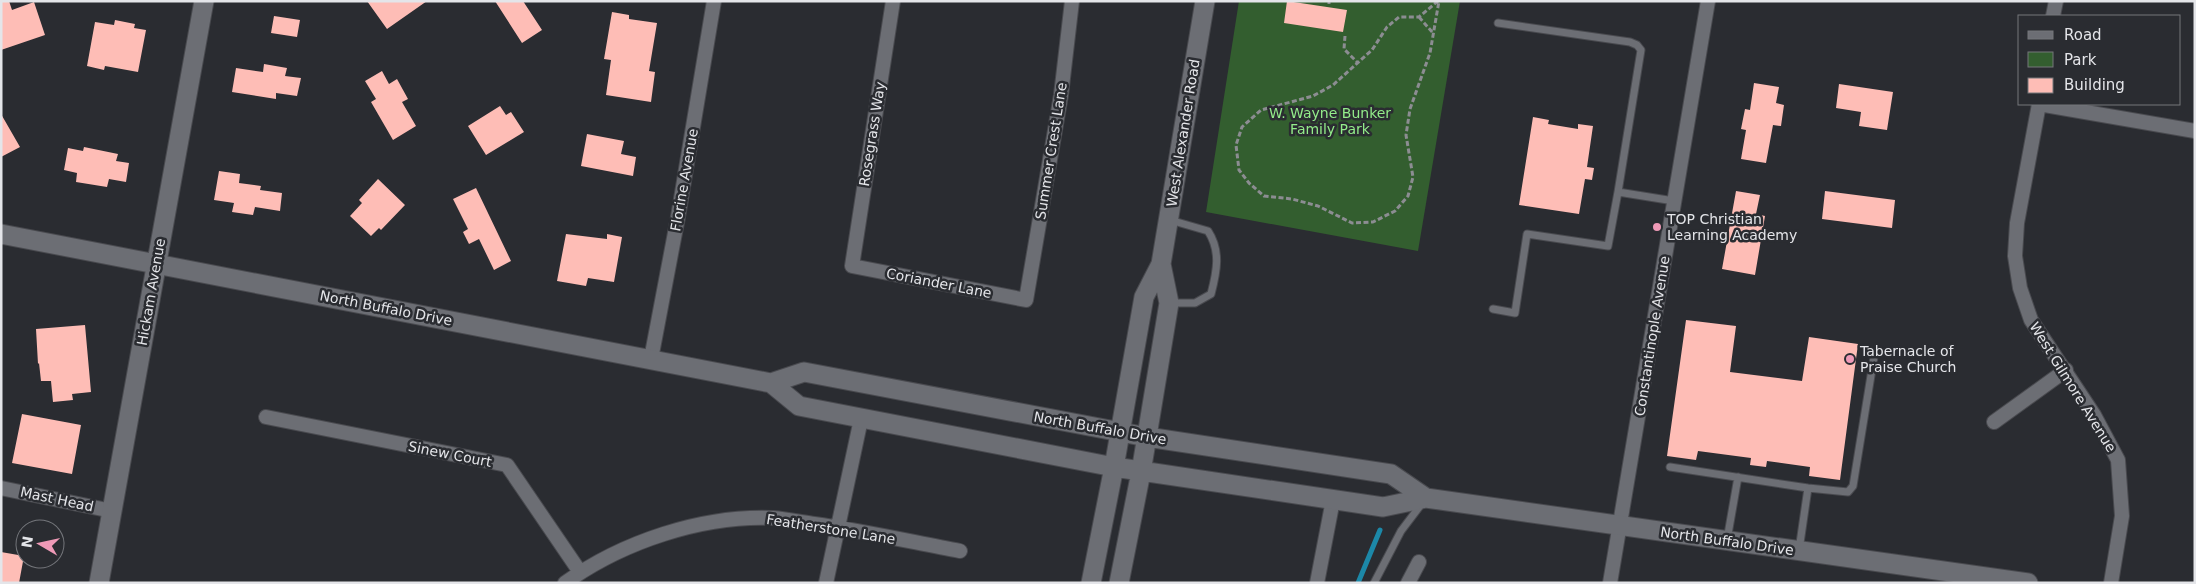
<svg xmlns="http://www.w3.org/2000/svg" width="2196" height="584" viewBox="0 0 2196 584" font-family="'DejaVu Sans',sans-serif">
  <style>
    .green { fill: #335e2f }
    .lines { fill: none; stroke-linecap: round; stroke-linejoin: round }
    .stream { stroke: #1c88a8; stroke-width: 5 }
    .building { fill: #febdb6 }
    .lane-casing { stroke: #494a4f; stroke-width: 9 }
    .street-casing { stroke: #494a4f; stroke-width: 16 }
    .secondary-casing { stroke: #494a4f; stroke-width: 21 }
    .path { stroke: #8c8d92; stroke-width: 3; stroke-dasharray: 5 2.5; stroke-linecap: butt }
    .lane { stroke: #6c6e74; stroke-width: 7 }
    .street { stroke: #6c6e74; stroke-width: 14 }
    .secondary { stroke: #6c6e74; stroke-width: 19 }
    .poi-dot { fill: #ef9ab7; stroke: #2a2c31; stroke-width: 2 }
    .labels { text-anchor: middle; stroke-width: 5; stroke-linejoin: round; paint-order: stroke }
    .park-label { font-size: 14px; fill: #93ec8a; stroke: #2a2c31 }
    .street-label { font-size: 14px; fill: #e4e5e9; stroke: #2a2c31 }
    .poi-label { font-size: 14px; fill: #e4e5e9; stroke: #2a2c31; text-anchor: start }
  </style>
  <rect width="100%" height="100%" fill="#2a2c31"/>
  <path class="green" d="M1239 1H1460L1418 251 1206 212Z"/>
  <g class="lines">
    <path class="stream" d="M1358 583 1380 530"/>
  </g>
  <path class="building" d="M1 1H9L12 10 34 2 45 35 1 50Z
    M367 1H427L387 29Z
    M495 1H523L542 30 522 43Z
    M1287 1 1347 10 1343 32 1284 23Z
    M612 12 629 15V19L657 23 649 71 655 72 651 102 606 95 611 60 604 59Z
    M274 16 300 20 297 37 271 33Z
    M115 20 135 24 134 28 146 30 138 72 105 66 104 70 87 66 95 22 114 25Z
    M264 64 287 68 285 76 301 78 297 96 276 93V99L232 92 236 68 263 72Z
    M382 71 389 84 397 79 408 99 402 102 416 126 393 140 371 102 376 99 365 81Z
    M1754 83 1779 87 1776 103 1784 105 1781 126 1773 125 1766 163 1741 159 1746 130 1741 129 1745 109 1750 110Z
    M1839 84 1893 92 1887 130 1859 126 1861 112 1836 108Z
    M500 106 506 115 511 112 524 132 486 155 468 126Z
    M1 114 20 147 1 157Z
    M1533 117 1549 120 1548 124 1578 129V124L1593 126 1587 167 1594 168 1592 180 1585 179 1579 214 1519 205Z
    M587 134 624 141 621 154 636 157 633 176 581 166Z
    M84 147 118 154 116 161 129 163 126 182 109 179 107 187 76 182 77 173 64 170 68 148 83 151Z
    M219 171 240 174 239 183 261 186 260 190 282 193 280 211 255 207 253 215 232 212 234 203 214 200Z
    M378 179 405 205 381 230 379 228 371 236 350 216 362 203 359 200Z
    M476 188 511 261 494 270 479 239 469 244 463 232 468 229 453 199Z
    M1736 191 1760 195 1756 214 1765 216 1755 275 1722 269Z
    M1825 191 1895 200 1892 228 1822 219Z
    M566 234 607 239V234L622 237 614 282 588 278 586 286 557 281Z
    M1686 320 1736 326 1730 372 1802 381 1809 337 1858 344 1840 480 1809 476 1810 467 1767 461 1766 467 1750 465 1751 458 1698 451 1696 460 1667 456Z
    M85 325 91 392 72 394 73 400 53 402 51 381H41L39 363 38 364 36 329Z
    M22 414 81 425 72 474 12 463Z
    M1 552 24 556 19 583H1Z"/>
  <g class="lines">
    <g class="lane-casing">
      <path id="lane" d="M1498 23 1630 42 1637 45 1641 50 1618 192 1674 201
        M1170 303H1195L1211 294C1217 271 1221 251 1208 231L1170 220
        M1493 309 1515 313 1527 234 1608 246 1618 192
        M1670 467 1808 488 1848 492 1853 486 1874 357
        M1727 540 1738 477
        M1799 550 1808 488
        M1374 583 1401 531 1423 502"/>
    </g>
    <g class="street-casing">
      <path id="street" d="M893 1 852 266 1026 300 1061 95 1072 1
        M2053 16 2056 1
        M2039 104 2017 223 2015 256 2020 288 2031 320 2094 415 2118 460 2122 516 2111 583
        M2039 104 2195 131
        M651 359 678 217 714 1
        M266 417 507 465 580 572
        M1994 422 2066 370
        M1 488 112 511
        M565 583C622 542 702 515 773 518 786 519 801 522 814 524 863 531 912 542 960 551
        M826 583 861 419
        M1317 583 1333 500
        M1408 583 1419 562
        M1610 583 1708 1"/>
    </g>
    <g class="secondary-casing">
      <path id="secondary" d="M1 234 771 383 799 406 1114 467 1383 507 1426 498 2028 583
        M771 383 804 372 1147 437 1391 474 1426 498
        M99 583 204 1
        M1091 583 1114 467 1144 297 1161 264 1205 1
        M1119 583 1141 472 1169 303 1161 264"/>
    </g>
    <path class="path" d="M1438 1 1419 17H1399L1387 27 1372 50 1333 85 1313 96 1261 110 1242 127 1236 145 1239 170 1249 183 1264 196 1292 199 1318 206 1352 223 1373 222 1395 211 1408 196 1413 177 1406 135 1410 109 1430 53 1439 1
      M1329 4V1
      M1419 17 1433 33
      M1345 36 1344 49 1358 63"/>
    <use href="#lane" class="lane"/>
    <use href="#street" class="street"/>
    <use href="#secondary" class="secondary"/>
  </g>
  <g class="poi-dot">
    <circle cx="1657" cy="227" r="5"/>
    <circle cx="1850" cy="359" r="5"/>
  </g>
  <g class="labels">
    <g class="park-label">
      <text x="1330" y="118">W. Wayne Bunker<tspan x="1330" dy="16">Family Park</tspan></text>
    </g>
    <g class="street-label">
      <text transform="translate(1183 133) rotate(-81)" y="5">West Alexander Road</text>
      <text transform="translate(872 134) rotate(-81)" y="5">Rosegrass Way</text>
      <text transform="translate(1051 151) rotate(-81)" y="5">Summer Crest Lane</text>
      <text transform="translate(684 180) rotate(-80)" y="5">Florine Avenue</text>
      <text transform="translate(939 283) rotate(11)" y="5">Coriander Lane</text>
      <text transform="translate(151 292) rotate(-80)" y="5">Hickam Avenue</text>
      <text transform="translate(386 308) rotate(11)" y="5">North Buffalo Drive</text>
      <text transform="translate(1652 336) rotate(-81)" y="5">Constantinople Avenue</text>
      <text transform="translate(2073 387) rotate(58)" y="5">West Gilmore Avenue</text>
      <text transform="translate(1100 428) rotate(10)" y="5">North Buffalo Drive</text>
      <text transform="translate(450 454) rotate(11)" y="5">Sinew Court</text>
      <text transform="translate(57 499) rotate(12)" y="5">Mast Head</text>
      <text transform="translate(831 529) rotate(9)" y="5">Featherstone Lane</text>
      <text transform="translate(1727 541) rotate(8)" y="5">North Buffalo Drive</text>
    </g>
    <g class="poi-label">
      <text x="1667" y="224">TOP Christian<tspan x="1667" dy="16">Learning Academy</tspan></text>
      <text x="1860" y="356">Tabernacle of<tspan x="1860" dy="16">Praise Church</tspan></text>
    </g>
  </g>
  <rect width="2196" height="584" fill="none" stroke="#e4e5e9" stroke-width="5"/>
  <rect x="2018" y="15" width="162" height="90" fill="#2a2c31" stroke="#74767b"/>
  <rect x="2028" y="31" width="25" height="8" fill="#6c6e74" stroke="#74767b"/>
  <text x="2064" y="40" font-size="15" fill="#e4e5e9">Road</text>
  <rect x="2028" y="52" width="25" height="15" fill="#335e2f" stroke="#74767b"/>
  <text x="2064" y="65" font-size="15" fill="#e4e5e9">Park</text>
  <rect x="2028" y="78" width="25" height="15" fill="#febdb6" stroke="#74767b"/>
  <text x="2064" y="90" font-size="15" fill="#e4e5e9">Building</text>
  <g transform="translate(40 544) rotate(279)"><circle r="24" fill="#2a2c31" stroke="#74767b"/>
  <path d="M0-4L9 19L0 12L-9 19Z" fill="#ef9ab7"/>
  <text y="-8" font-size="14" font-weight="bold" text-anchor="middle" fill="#e4e5e9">N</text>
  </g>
</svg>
